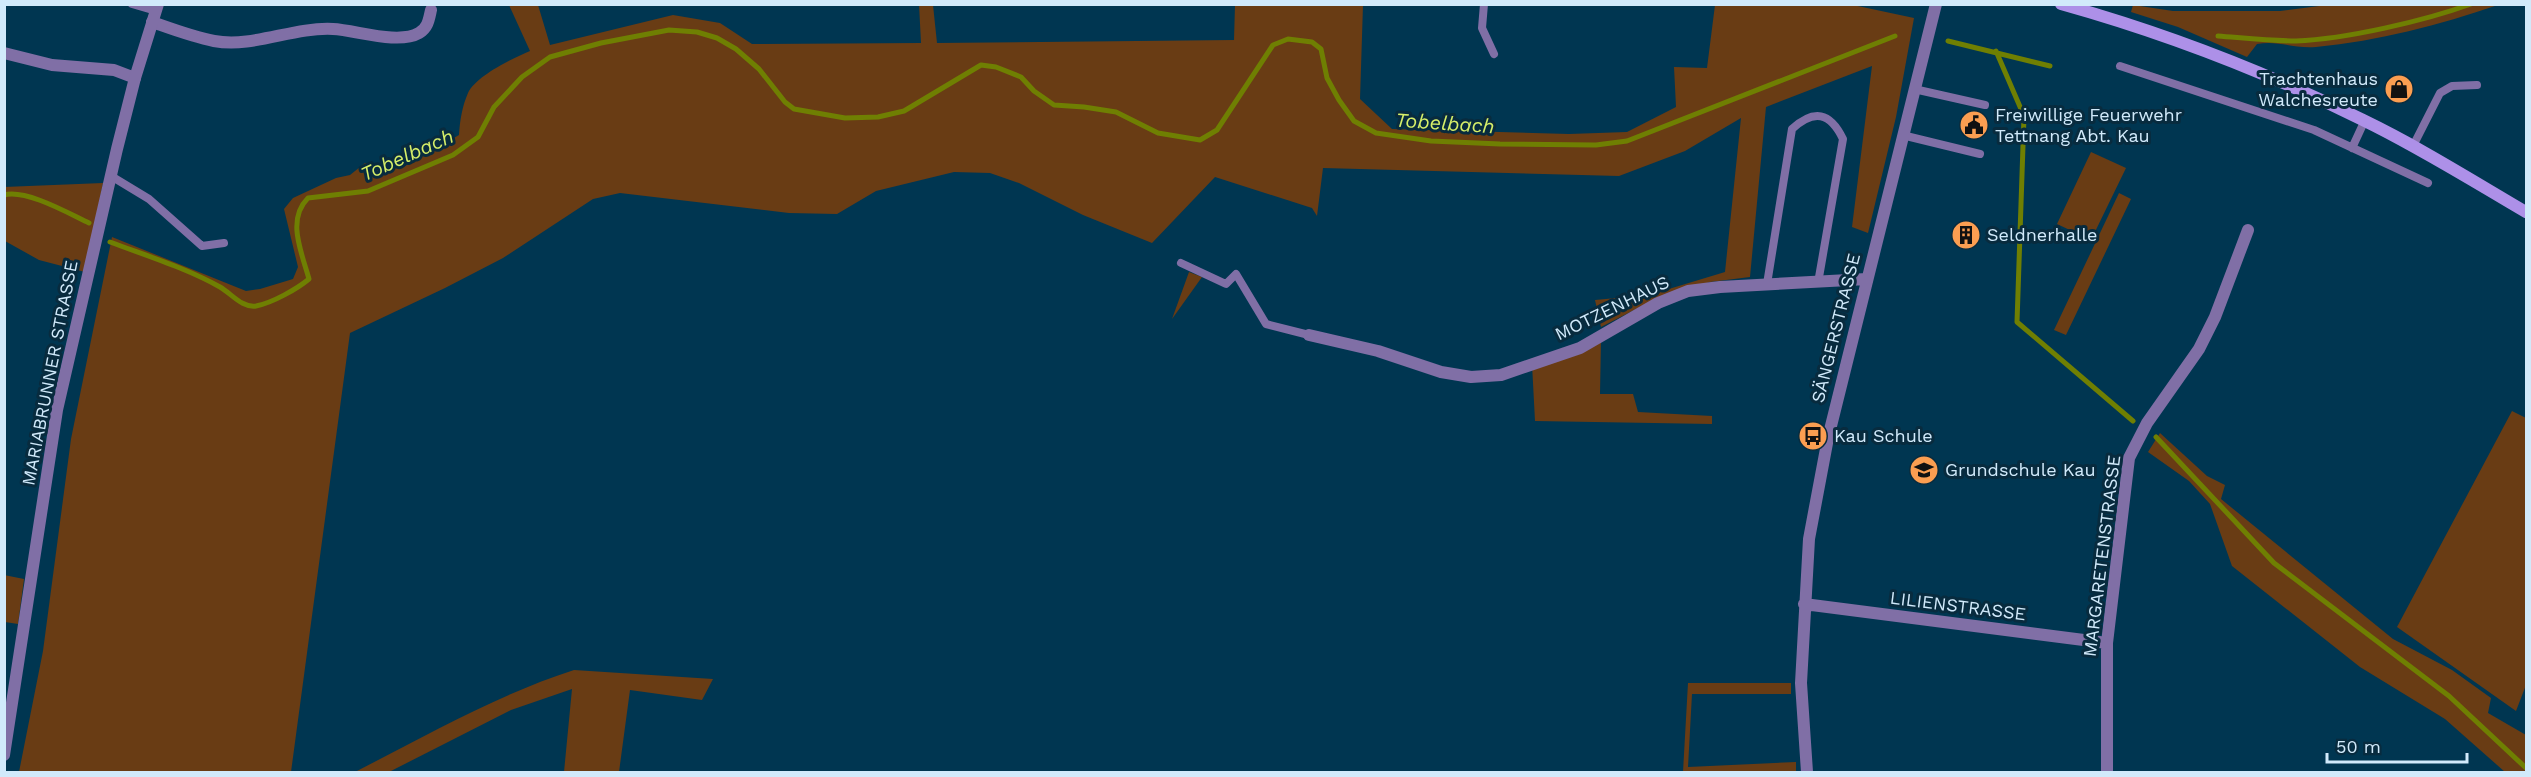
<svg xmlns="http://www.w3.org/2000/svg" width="2531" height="777" viewBox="0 0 2531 777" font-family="'Work Sans',sans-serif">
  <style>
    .green { fill: #693c14 }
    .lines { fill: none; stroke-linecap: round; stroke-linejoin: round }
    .stream { stroke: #6f7f02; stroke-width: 5 }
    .service { stroke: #806fa6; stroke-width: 8 }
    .minor { stroke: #806fa6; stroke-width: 12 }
    .tertiary { stroke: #806fa6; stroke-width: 12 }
    .secondary { stroke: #ad90e8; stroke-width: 12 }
    .labels { text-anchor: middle; stroke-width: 6; stroke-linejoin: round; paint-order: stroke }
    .poi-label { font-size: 18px; fill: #d1eafb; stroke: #082b3e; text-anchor: start }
    .street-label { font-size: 18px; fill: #d1eafb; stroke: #082b3e }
    .water-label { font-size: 20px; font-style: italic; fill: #d7ef69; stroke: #082b3e }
  </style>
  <rect width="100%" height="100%" fill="#003651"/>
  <path class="green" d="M919 4 933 5 937 43 1234 40 1235 5H1363L1360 99 1392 129 1569 134 1627 132 1676 107 1674 67 1707 68 1715 5H1853L1914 18 1896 117 1868 233 1852 227 1872 66 1766 107 1750 277 1710 282 1642 306 1601 327 1595 300 1649 295 1725 272 1741 118 1685 151 1619 176 1323 168 1317 216 1312 208 1215 177 1152 243 1083 215 1019 183 990 173 954 172 876 191 837 214 789 213 620 193 593 199 503 258 445 288 350 333 291 772H19L43 651 71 439 112 237 246 291 260 289 293 279 298 267 284 209 293 198 336 178 350 175 365 163 383 164 400 169 459 135C460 120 462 107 468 93 476 76 513 58 530 51L509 5H538L550 45 673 15 720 23 752 44 921 43Z
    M2133 5 2173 11H2280L2335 4 2498 5C2439 25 2379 41 2316 47 2294 49 2278 40 2257 44L2247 57 2178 27 2131 12Z
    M2091 152 2126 168 2091 240 2057 224Z
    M103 183 85 272 39 260 5 241 4 187Z
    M2119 193 2131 199 2066 335 2054 330Z
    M1189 272 1202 277 1172 319Z
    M1601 339 1600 394H1633L1638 412 1712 416V424L1535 421 1532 364Z
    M2512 411 2526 418V685L2516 711 2397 627Z
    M2160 433 2207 476 2225 485 2221 499 2393 639 2452 670 2491 698 2488 713 2526 735V772H2505L2445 719 2360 667 2232 566 2210 504 2189 481 2148 452Z
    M4 575 24 579 18 624 5 622Z
    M574 670 713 679 702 700 630 690 619 772H564L572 689 511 710 389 772H355C427 735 497 695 574 670Z
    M1688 683H1791V694H1692L1688 767 1796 762V772H1683Z"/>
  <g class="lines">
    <path class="stream" d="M2218 36C2244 38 2271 41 2296 41 2346 39 2424 21 2471 4
      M1948 41 2050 66
      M1996 51 2024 116 2017 322 2133 421
      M4 195C26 189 68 213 89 223
      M110 242C147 256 186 268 220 287 232 294 242 308 256 306 272 303 297 289 309 279 302 253 286 220 308 198L368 191 453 155 478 137 494 107 522 77 550 57 601 43 669 30 697 32 717 38 736 49 759 69 785 102 794 109 845 118 878 117 904 111 981 65 996 67 1021 77 1034 91 1054 105 1084 107 1116 112 1158 133 1200 140 1217 130 1273 45 1288 39 1312 42 1321 49 1327 78 1339 100 1354 121 1376 133 1431 141 1500 144 1596 145 1627 141 1895 36
      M2156 437 2274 563 2449 696 2526 768"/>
    <path class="service" d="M132 4 156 11
      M1484 4 1482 28 1494 54
      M2120 66 2314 130 2428 183
      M1914 89 1985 105
      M1902 135 1980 154
      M2413 146 2440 93 2452 86 2477 85
      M2352 148 2365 120
      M111 176 149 199 202 246 224 243
      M1181 263 1226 284 1236 274 1266 324 1309 335
      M1767 284 1792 129C1814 109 1830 112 1843 139L1818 283"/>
    <path class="minor" d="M152 22C172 29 193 37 214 41 254 48 292 27 333 29 356 30 398 45 419 33 428 28 429 19 431 10
      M4 53 52 65 114 70 135 78
      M1309 335 1378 351 1441 372 1471 377 1501 375 1580 348 1658 303 1688 291 1720 287 1867 279
      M1804 604 2107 643
      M1807 772 1801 683 1809 539 1828 438 1936 4
      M2107 772V643L2129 458 2147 423 2199 349 2215 317 2248 230"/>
    <path class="tertiary" d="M4 755 57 410 117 149 135 78 158 4"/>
    <path class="secondary" d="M2061 4C2165 33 2266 72 2363 120 2419 147 2473 181 2526 212"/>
  </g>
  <defs>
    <g id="shop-disc" transform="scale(1.5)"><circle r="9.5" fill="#fb9e51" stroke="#082b3e"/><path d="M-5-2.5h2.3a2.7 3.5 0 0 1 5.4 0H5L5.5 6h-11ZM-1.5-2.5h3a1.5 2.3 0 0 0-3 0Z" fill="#111"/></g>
    <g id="civic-disc" transform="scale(1.5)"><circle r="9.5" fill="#fb9e51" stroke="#082b3e"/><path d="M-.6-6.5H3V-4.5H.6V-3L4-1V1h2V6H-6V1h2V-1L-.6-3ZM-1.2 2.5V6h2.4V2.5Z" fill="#111"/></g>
    <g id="building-disc" transform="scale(1.5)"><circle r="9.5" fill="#fb9e51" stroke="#082b3e"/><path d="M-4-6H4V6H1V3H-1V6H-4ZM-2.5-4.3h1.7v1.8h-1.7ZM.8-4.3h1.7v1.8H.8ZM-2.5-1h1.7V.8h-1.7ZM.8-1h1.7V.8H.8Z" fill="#111"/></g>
    <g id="bus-disc" transform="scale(1.5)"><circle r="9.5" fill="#fb9e51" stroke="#082b3e"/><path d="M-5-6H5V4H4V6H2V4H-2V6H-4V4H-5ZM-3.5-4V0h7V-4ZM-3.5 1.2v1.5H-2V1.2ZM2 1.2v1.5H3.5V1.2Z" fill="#111"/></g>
    <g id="school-disc" transform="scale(1.5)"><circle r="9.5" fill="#fb9e51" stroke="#082b3e"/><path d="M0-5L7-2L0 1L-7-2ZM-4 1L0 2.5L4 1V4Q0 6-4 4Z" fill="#111"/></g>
  </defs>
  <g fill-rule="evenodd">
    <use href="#shop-disc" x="2399" y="89"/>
    <use href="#civic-disc" x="1974" y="125"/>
    <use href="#building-disc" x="1966" y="235"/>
    <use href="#bus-disc" x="1813" y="436"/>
    <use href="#school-disc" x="1924" y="470"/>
  </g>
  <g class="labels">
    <g class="poi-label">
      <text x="2378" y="85" text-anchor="end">Trachtenhaus<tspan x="2378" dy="21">Walchesreute</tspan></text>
      <text x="1995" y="121">Freiwillige Feuerwehr<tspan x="1995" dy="21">Tettnang Abt. Kau</tspan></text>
      <text x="1987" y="241">Seldnerhalle</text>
      <text x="1834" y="442">Kau Schule</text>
      <text x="1945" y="476">Grundschule Kau</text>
    </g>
    <g class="street-label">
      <text transform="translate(1612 308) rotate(-26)" y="6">MOTZENHAUS</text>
      <text transform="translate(1836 328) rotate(-76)" y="6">SÄNGERSTRASSE</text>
      <text transform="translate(50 373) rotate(-79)" y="6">MARIABRUNNER STRASSE</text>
      <text transform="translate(2102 556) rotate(-83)" y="6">MARGARETENSTRASSE</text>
      <text transform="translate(1958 606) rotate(7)" y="6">LILIENSTRASSE</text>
    </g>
    <g class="water-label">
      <text transform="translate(1445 123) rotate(4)" y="7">Tobelbach</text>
      <text transform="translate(407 155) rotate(-24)" y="7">Tobelbach</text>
    </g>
  </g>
  <rect width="2531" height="777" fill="none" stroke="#d1eafb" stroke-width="12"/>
  <path d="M2327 753v9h140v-9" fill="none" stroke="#d1eafb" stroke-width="3"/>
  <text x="2336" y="753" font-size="18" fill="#d1eafb" stroke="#082b3e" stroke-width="4.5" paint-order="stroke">50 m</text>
</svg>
